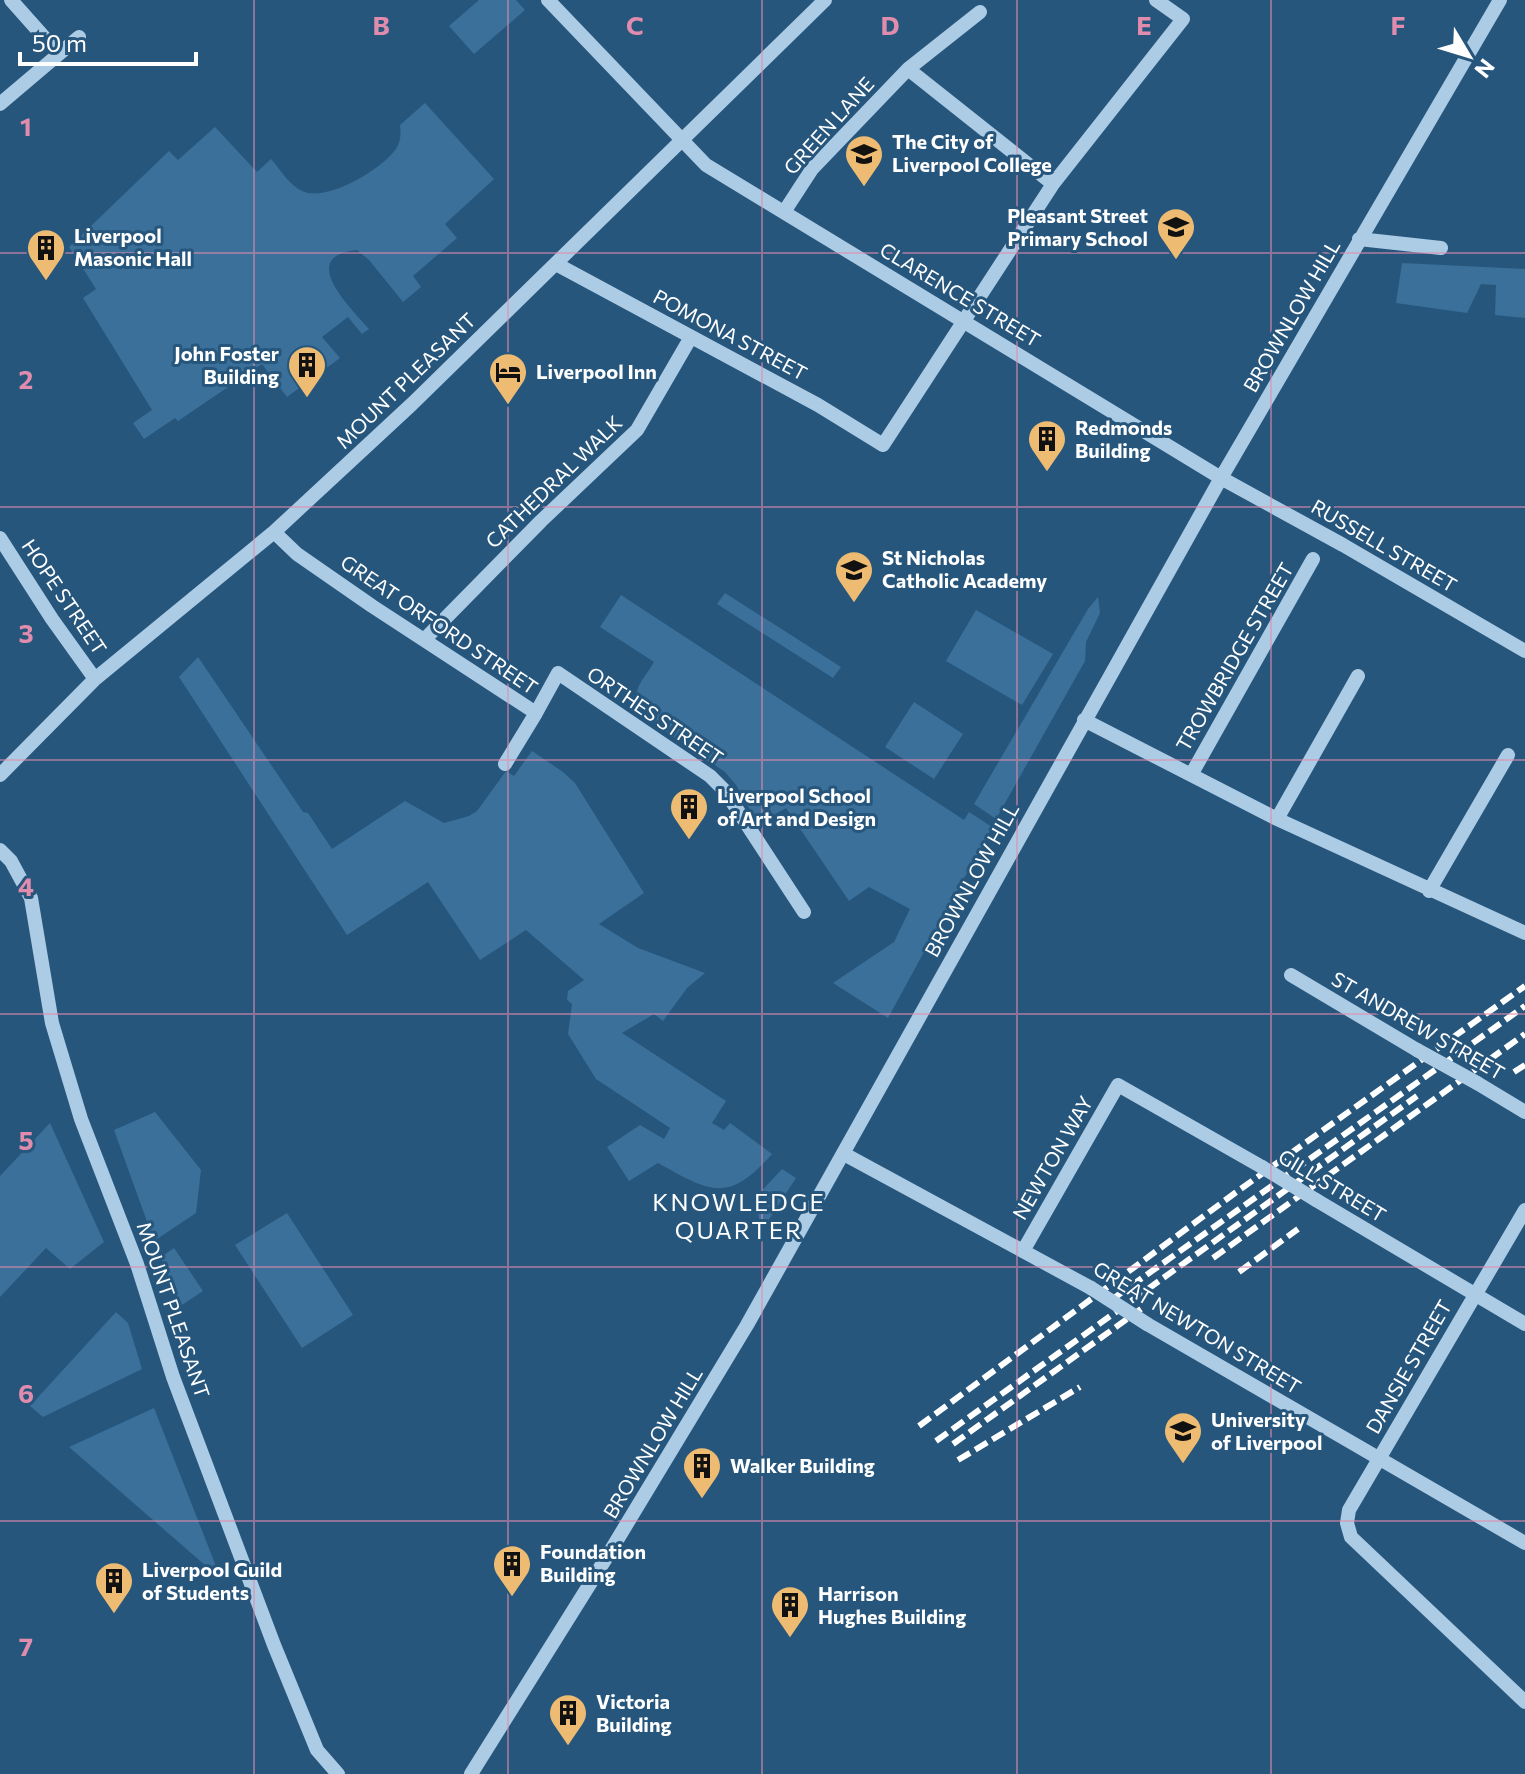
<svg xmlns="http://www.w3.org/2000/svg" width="1525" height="1774" viewBox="0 0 1525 1774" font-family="Commissioner,sans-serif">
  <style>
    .green { fill: #3a709a }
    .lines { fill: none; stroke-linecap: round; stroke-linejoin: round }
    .minor { stroke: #accce5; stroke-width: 14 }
    .rail { stroke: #fff; stroke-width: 6; stroke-dasharray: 14 6; stroke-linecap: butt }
    .minor-bridge { stroke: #accce5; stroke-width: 14 }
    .grid { fill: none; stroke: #e08cad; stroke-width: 2; stroke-opacity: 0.55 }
    .labels { text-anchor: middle; stroke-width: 6; stroke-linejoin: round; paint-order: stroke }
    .street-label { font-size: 20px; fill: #fff; stroke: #27567d }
    .poi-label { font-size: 20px; font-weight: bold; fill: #fff; stroke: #27567d; text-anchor: start }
    .quarter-label { font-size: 24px; letter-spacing: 2px; fill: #fff; stroke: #27567d }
    .grid-label { font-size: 26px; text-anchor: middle; font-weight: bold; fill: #e08cad; stroke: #27567d; stroke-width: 6; stroke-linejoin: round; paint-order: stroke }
  </style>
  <rect width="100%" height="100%" fill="#27567d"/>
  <path class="green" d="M479 0H516L525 10 474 54 449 26Z
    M425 103 494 179 445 224 457 238 413 276 421 287 403 302 369 260 357 250C296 256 351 308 369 329L362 334 348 317 322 337 340 358 287 397 262 364 178 421 175 418 144 439 133 423 152 410 83 298 96 289 69 247 169 151 178 160 215 127 257 172 271 159C280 169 290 186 302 191 326 203 382 169 396 149 401 141 401 133 400 125Z
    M1402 263 1525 269V318L1495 315 1496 285 1481 284 1467 313 1396 303Z
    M725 593 841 667 833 678 717 604Z
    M621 595 964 820 969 812 992 827 888 1018 833 983 894 942 910 909 869 887 849 901 786 808 758 824 736 785 725 772 640 714C630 688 642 683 654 662L600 627Z
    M1098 597 1100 613 1086 642 1085 661 996 819 974 804 1088 609Z
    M976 610 1053 654 1022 705 946 661Z
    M198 657 303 812 308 813 332 849 405 801 444 823 469 816 477 811 506 771 514 776 532 751 563 772 575 783 644 893 599 924 638 948 705 973 687 988 663 1021 654 1014 622 1033 726 1101 712 1123 724 1130 730 1123 772 1154C728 1204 710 1192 658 1163L629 1181 607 1147 640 1125 664 1139 670 1128 596 1079 568 1034 572 1004 567 1000 568 991 584 980 526 930 480 960 428 882 347 935 179 677Z
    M914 702 963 734 934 779 885 747Z
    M155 1112 201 1170 196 1213 154 1241 114 1130Z
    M50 1123 104 1242 70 1269 46 1248 0 1297V1176Z
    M782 1169 796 1178 760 1233 757 1196Z
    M287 1213 353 1315 302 1348 235 1245Z
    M174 1248 203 1291 179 1307 161 1257Z
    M116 1312 128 1323 142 1369 43 1417 30 1406Z
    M154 1408 221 1579 69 1447Z"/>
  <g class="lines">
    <path class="minor" d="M11 0 59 54
      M548 0 706 165 1221 478 1343 545 1525 651
      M908 69 980 12
      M0 104 79 37
      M784 212 812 169 908 69 1053 184
      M1359 239 1441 248
      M556 264 818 405 883 445 1053 184 1183 19 1156 0
      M274 532 297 554 372 606 536 713 505 764
      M0 538 52 619 95 679
      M424 640 541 521 637 430 691 337
      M536 713 558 673 710 776 725 791 804 912
      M1084 720 1277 819 1525 933
      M0 775 95 679 274 532 412 404 825 0
      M1191 775 1313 559
      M1277 819 1358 676
      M0 850 11 861 31 898 52 1023 81 1119 137 1264 173 1377 274 1645 317 1750 338 1774
      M1429 891 1508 755
      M1291 975 1417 1050
      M1477 1083 1525 1112
      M844 1154 1091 1288
      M1316 1200 1525 1324
      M1525 1210 1349 1510 1347 1523 1351 1537 1525 1702
      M1023 1251 1118 1085 1262 1167
      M1147 1324 1525 1543
      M471 1774 608 1555 747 1325 1221 478 1500 0"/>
    <path class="rail" d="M1514 1072 1525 1065
      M1213 1258 1525 1034
      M1239 1272 1298 1229
      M1114 1298 1525 1006
      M919 1426 1235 1193 1525 986
      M936 1441 1417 1096
      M953 1444 1141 1309
      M958 1460 1080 1387"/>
    <path class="minor-bridge" d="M1417 1050 1477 1083
      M1262 1167 1316 1200
      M1091 1288 1147 1324"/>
  </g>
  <path class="grid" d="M254 0V1774M508 0V1774M762 0V1774M1017 0V1774M1271 0V1774M0 253H1525M0 507H1525M0 760H1525M0 1014H1525M0 1267H1525M0 1521H1525"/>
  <defs>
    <g id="university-pin" transform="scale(2)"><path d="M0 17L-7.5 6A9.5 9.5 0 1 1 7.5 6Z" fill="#edbc72" stroke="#27567d"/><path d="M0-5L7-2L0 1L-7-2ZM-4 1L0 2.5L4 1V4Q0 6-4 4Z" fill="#111"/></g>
    <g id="school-pin" transform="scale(2)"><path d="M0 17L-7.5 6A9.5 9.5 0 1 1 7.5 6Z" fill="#edbc72" stroke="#27567d"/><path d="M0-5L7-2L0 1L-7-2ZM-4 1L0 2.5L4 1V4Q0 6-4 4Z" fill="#111"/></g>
    <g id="building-pin" transform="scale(2)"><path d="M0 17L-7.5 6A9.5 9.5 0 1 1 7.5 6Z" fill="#edbc72" stroke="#27567d"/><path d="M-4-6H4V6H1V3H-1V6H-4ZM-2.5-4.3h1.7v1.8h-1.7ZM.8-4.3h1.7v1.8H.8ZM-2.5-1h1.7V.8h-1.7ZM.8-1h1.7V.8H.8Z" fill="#111"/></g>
    <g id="hotel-pin" transform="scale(2)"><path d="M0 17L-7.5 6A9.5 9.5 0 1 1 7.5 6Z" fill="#edbc72" stroke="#27567d"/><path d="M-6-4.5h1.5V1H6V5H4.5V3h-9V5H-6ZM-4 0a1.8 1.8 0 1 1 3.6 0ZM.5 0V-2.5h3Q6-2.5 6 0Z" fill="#111"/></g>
  </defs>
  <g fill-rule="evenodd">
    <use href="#university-pin" x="864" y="154"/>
    <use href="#school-pin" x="1176" y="227"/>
    <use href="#building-pin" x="46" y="248"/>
    <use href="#building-pin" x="307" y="365"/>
    <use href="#hotel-pin" x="508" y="372"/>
    <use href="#building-pin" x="1047" y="439"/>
    <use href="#school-pin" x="854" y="570"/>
    <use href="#building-pin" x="689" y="807"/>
    <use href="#university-pin" x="1183" y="1431"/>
    <use href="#building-pin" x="702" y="1466"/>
    <use href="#building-pin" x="512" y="1564"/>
    <use href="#building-pin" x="114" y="1581"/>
    <use href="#building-pin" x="790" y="1605"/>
    <use href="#building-pin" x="568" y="1713"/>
  </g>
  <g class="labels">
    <g class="street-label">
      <text transform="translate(829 126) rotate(-48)" y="7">GREEN LANE</text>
      <text transform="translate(960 295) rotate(31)" y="7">CLARENCE STREET</text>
      <text transform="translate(1292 316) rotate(-60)" y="7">BROWNLOW HILL</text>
      <text transform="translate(730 335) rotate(28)" y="7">POMONA STREET</text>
      <text transform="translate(406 381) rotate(-44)" y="7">MOUNT PLEASANT</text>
      <text transform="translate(554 482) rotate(-44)" y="7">CATHEDRAL WALK</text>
      <text transform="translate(1384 546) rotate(30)" y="7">RUSSELL STREET</text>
      <text transform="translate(64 597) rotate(56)" y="7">HOPE STREET</text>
      <text transform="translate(439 625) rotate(34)" y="7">GREAT ORFORD STREET</text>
      <text transform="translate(1235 657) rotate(-60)" y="7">TROWBRIDGE STREET</text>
      <text transform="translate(655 716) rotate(34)" y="7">ORTHES STREET</text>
      <text transform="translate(972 880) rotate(-61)" y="7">BROWNLOW HILL</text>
      <text transform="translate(1418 1026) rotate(30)" y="7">ST ANDREW STREET</text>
      <text transform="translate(1053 1158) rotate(-60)" y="7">NEWTON WAY</text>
      <text transform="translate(1332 1186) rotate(31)" y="7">GILL STREET</text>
      <text transform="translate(173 1310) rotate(71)" y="7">MOUNT PLEASANT</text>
      <text transform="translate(1197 1328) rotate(31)" y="7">GREAT NEWTON STREET</text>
      <text transform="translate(1409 1367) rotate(-60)" y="7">DANSIE STREET</text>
      <text transform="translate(653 1443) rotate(-59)" y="7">BROWNLOW HILL</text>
    </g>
    <g class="poi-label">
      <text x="892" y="149">The City of<tspan x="892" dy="23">Liverpool College</tspan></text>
      <text x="1148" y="223" text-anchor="end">Pleasant Street<tspan x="1148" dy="23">Primary School</tspan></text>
      <text x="74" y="243">Liverpool<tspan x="74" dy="23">Masonic Hall</tspan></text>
      <text x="279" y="361" text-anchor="end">John Foster<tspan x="279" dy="23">Building</tspan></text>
      <text x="536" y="379">Liverpool Inn</text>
      <text x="1075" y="435">Redmonds<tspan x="1075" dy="23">Building</tspan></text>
      <text x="882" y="565">St Nicholas<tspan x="882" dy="23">Catholic Academy</tspan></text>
      <text x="717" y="803">Liverpool School<tspan x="717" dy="23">of Art and Design</tspan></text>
      <text x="1211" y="1427">University<tspan x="1211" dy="23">of Liverpool</tspan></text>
      <text x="730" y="1473">Walker Building</text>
      <text x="540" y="1559">Foundation<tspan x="540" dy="23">Building</tspan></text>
      <text x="142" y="1577">Liverpool Guild<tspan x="142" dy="23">of Students</tspan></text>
      <text x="818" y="1601">Harrison<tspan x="818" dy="23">Hughes Building</tspan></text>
      <text x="596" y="1709">Victoria<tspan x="596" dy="23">Building</tspan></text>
    </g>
    <g class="quarter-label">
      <text x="739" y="1211">KNOWLEDGE<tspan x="739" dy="28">QUARTER</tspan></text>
    </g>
  </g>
  <g class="grid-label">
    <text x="381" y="35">B</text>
    <text x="635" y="35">C</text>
    <text x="890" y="35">D</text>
    <text x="1144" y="35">E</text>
    <text x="1398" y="35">F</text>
    <text x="26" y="136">1</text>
    <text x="26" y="389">2</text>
    <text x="26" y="643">3</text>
    <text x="26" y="896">4</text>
    <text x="26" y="1150">5</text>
    <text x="26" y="1403">6</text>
    <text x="26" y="1656">7</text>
  </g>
  <g transform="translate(1469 56) rotate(128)" stroke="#27567d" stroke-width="6" paint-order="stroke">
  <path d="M0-6L14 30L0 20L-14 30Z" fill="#ffffff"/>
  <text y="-12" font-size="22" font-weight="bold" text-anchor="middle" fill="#ffffff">N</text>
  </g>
  <path d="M20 52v12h176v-12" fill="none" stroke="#ffffff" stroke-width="4"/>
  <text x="32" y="52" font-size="24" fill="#ffffff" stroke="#27567d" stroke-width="6" paint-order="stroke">50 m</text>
</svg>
